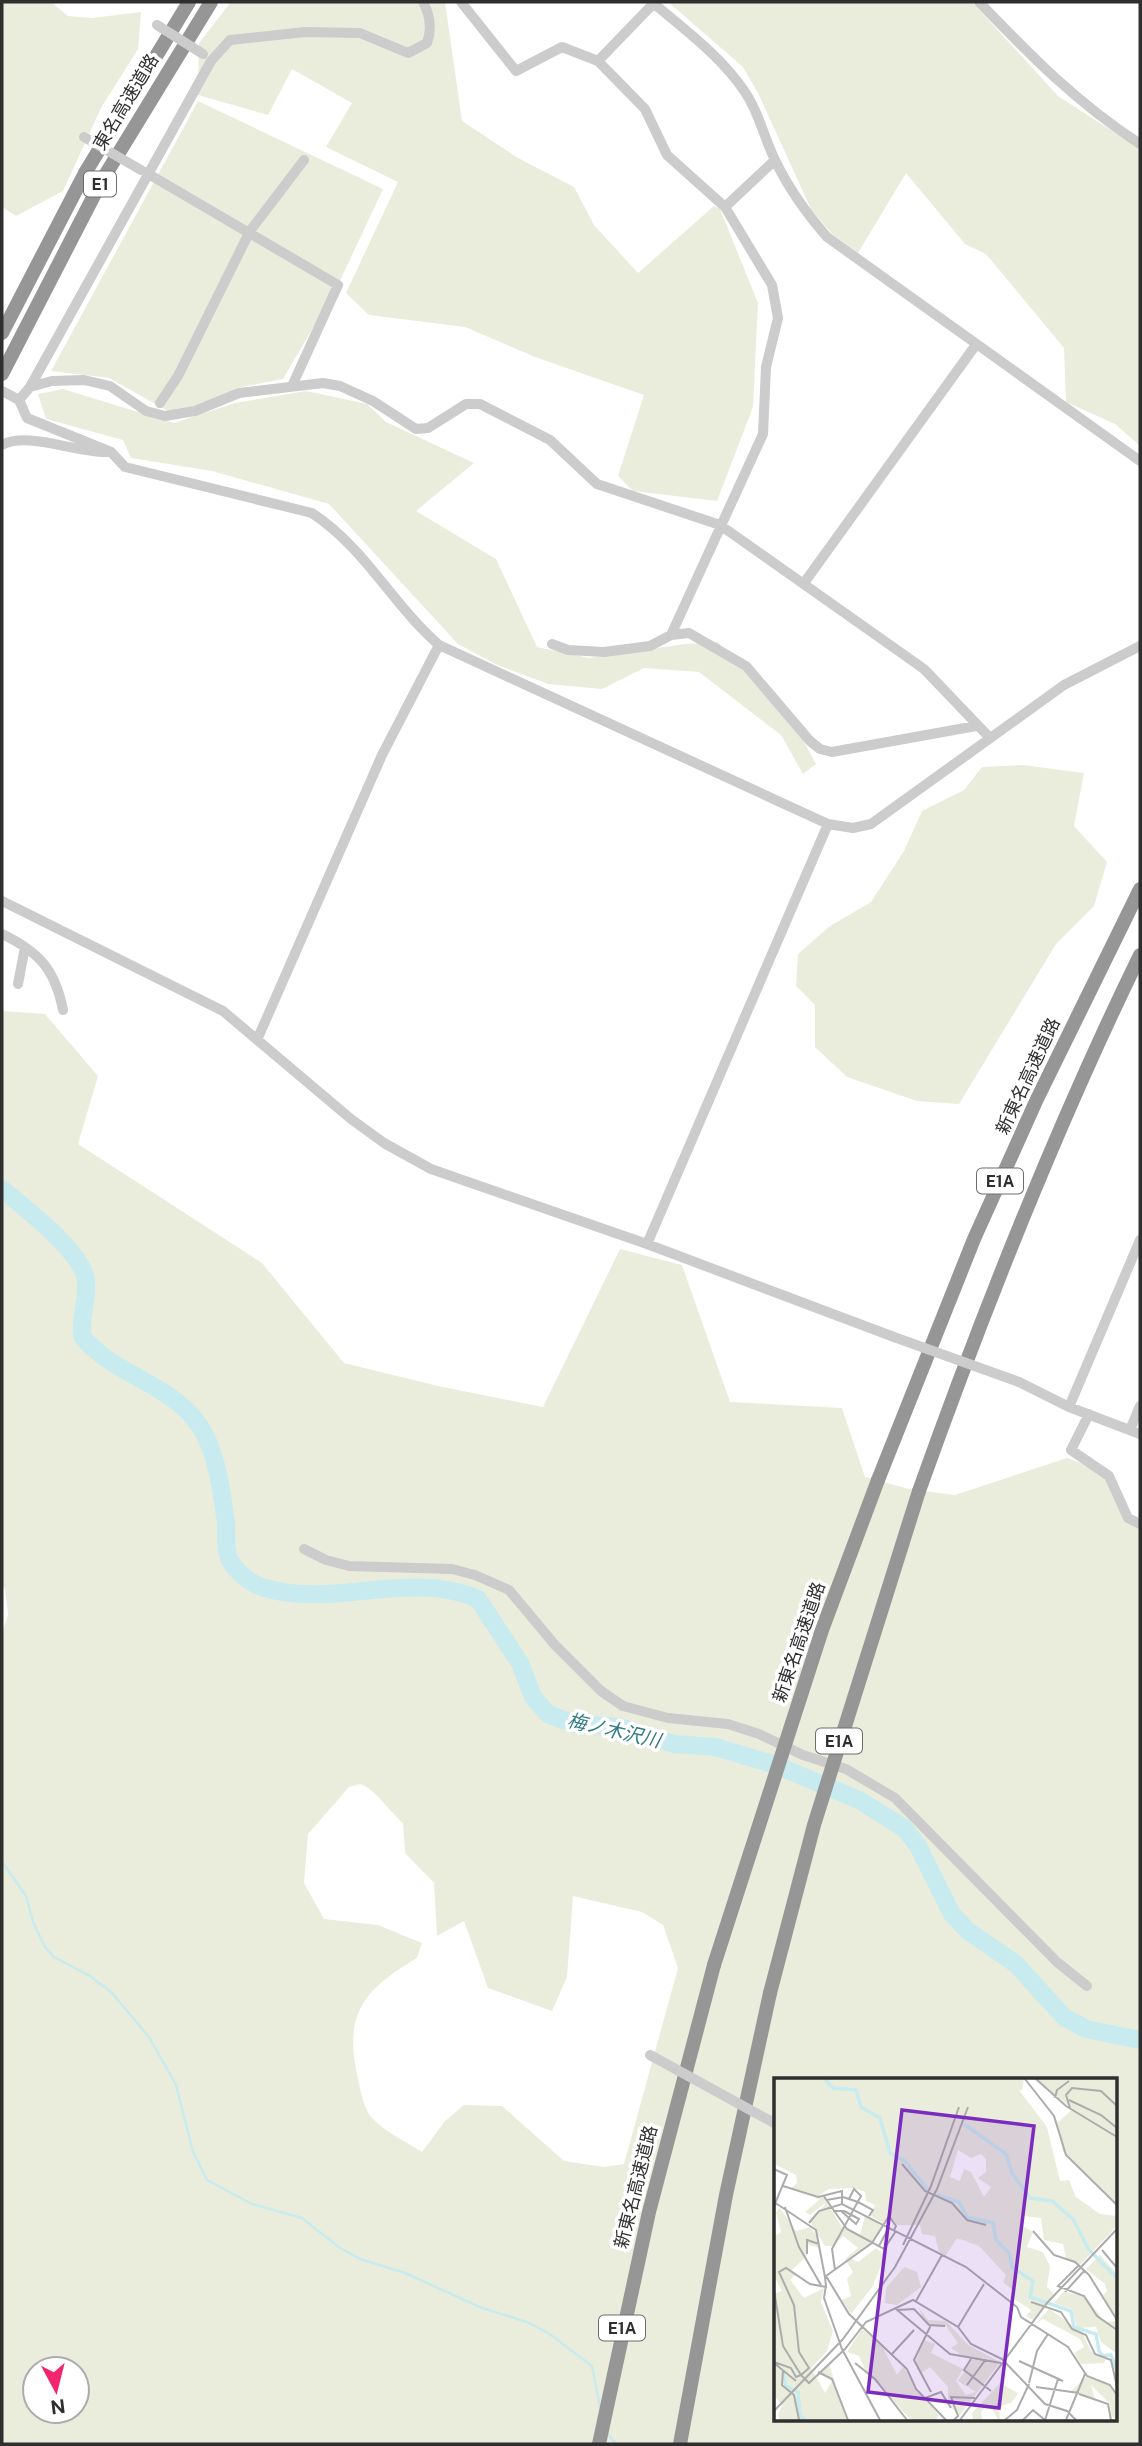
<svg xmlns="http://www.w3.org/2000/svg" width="1142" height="2446" viewBox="0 0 1142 2446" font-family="'Public Sans','Noto Sans JP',sans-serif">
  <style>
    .green { fill: #ebeddc; fill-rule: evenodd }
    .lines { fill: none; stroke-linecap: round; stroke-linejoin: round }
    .stream { stroke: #c7ebef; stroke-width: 2.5 }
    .river { stroke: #c7ebef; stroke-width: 18 }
    .minor { stroke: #ccc; stroke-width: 10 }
    .highway { stroke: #969696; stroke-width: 14 }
    .minor-bridge { stroke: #ccc; stroke-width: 10 }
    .highway-bridge { stroke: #969696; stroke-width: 14 }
    .labels { text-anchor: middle; stroke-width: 7; stroke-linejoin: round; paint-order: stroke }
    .shield { fill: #fff; stroke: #6d6d6d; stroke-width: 2 }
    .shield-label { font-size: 16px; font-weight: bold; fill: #2f2f2f }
    .street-label { font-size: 18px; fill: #2f2f2f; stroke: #fff }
    .water-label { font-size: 19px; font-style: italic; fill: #307c84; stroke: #fff }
    .inset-river { fill: none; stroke: #c7ebef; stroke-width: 3.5 }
    .inset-road { fill: none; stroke: #acacac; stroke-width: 2 }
    .view { fill: #7b2cbf; fill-opacity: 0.15; stroke: #7b2cbf; stroke-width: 3.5 }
    .inset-edge { fill: none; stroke: #2f2f2f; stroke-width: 3.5 }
  </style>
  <rect width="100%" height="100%" fill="#fff"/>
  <path class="green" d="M2 2H51L68 16 92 18 141 12 138 49 101 108 63 191 16 216 2 207Z
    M231 2H445L462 121 518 158 574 187 594 225 638 273 714 206 720 209 758 303 753 407 717 501 633 491 618 476 644 395 535 357 465 327 369 315 346 293 398 182 326 147 352 103 292 69 268 115 198 95 199 43Z
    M668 2H972L1058 96 1140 149V446L1115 424 1066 402 1064 348 986 254 965 244 906 173 858 253 832 234 811 209 758 93 743 67Z
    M198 101 383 189 338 285 283 379 237 388 196 406 168 411 109 378 51 371Z
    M63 389 174 423 235 403 306 391 367 404 386 422 474 463 416 511 496 559 537 647 589 658 685 644 718 642 799 733 816 764 803 774 781 735 699 672 644 668 602 689 548 684 495 664 458 644 329 504 212 471 131 458 123 440 46 419 38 394Z
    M1023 765 1084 773 1074 826 1107 862 1094 906 1056 944 959 1104 917 1101 847 1077 815 1047V1005L796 986 798 954 830 926 871 902 904 851 922 811 964 790 982 767Z
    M2 1011 45 1014 98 1076 78 1144 262 1263 344 1363 438 1386 543 1407 620 1249 682 1265 730 1402 842 1408 865 1477 909 1489 955 1495 1067 1458 1112 1475 1128 1518 1140 1524V2444H2V1633L8 1615 5 1589 2 1586ZM360 1784C375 1789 389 1811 403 1823L405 1853 434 1883 437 1936 464 1921 488 1988 552 2011 567 1977 573 1896 642 1912 663 1925 678 1968 624 2164 604 2167 564 2161 502 2106 464 2105 445 2121 422 2152C407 2142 385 2132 373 2119 365 2112 360 2090 358 2079 343 2014 363 1990 417 1958L422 1943 378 1925 324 1919 304 1883 308 1834 349 1787ZM776 2080H1116V2420H776ZM35 2369H77V2411H35Z"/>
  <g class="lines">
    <path class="stream" d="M2 1862 26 1896 33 1922 45 1947 54 1957 90 1976 112 1993 149 2037 176 2085 193 2152 207 2180 252 2204 302 2218 340 2248 360 2259 405 2273 482 2308 527 2322 548 2333 592 2366 600 2407
      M607 2433 616 2444"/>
    <path class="river" d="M2 1189C23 1206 84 1253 86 1281 88 1299 80 1317 82 1336 114 1377 180 1385 205 1435 218 1461 222 1494 226 1523 227 1533 225 1545 228 1555 232 1569 248 1582 262 1587 330 1610 408 1569 478 1599L520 1663 533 1697 548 1714 574 1724 619 1727 674 1744 715 1747 773 1764 859 1800 904 1828 918 1846 952 1914 968 1931 1016 1964 1064 2017 1086 2029 1140 2040"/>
    <path class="minor" d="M461 2 516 71 562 47 598 61 645 109 667 155 725 207 772 285 778 318 766 367 763 434 671 635
      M652 2C684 29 722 57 745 92 760 114 764 139 776 162 789 189 807 214 827 237L1140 461
      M979 2C1032 57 1076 102 1140 144
      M598 61 654 3
      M145 172 338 285 292 386
      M725 207 775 160
      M30 387 52 381 84 380 110 386 146 411 165 416 195 411 239 393 323 383 340 386 373 401 416 429 428 428 466 404H480L550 440 597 484 720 525 924 669 990 738
      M2 391 19 400 27 418 111 452 125 467 312 513C366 549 391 603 439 645L828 824 853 828 871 824 1064 685 1140 646
      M19 400 30 387 211 61 230 40 305 32 360 33 408 53 427 43C432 29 430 15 423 2
      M160 403 178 376 250 231 304 160
      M2 445C27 431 76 453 107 452
      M804 583 975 346
      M552 644 568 650 604 652 650 646 671 635 689 633 746 666 810 741 820 749 832 752 976 726
      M2 901 223 1011 351 1119 384 1143 431 1169 647 1244 894 1337
      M2 934C39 952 55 969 63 1010
      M18 984 25 947
      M257 1040 382 755 439 645
      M647 1244 828 824
      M1019 1382 1069 1407 1140 1434
      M1069 1407 1140 1240
      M1089 1414 1071 1450 1109 1476 1128 1518 1140 1524
      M1130 1430 1140 1406
      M304 1549 326 1560 349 1566 452 1569 475 1575 509 1590 555 1645 601 1691 623 1706 668 1718 728 1724 759 1734 803 1755 846 1769 895 1798 1057 1962 1087 1986"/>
    <path class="highway" d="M2 333 85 173 189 2
      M2 374 101 182 211 2
      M878 1480 974 1239 1037 1099 1140 889
      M919 1491C984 1309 1055 1129 1140 955
      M599 2444 649 2212 714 1965
      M680 2444 726 2195 770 1993"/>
    <path class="minor-bridge" d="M157 25 203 54
      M84 137 141 170
      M894 1337 1019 1382
      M650 2055 776 2124"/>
    <path class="highway-bridge" d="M714 1965 822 1630 878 1480
      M770 1993 814 1825 919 1491"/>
  </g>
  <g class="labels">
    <g class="shield">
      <rect x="84" y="171.5" width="32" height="25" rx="5"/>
      <rect x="977" y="1168.5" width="46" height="25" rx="5"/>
      <rect x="816" y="1728.5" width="46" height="25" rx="5"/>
      <rect x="599" y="2315.5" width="46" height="25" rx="5"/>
    </g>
    <g class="shield-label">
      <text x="100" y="190">E1</text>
      <text x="1000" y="1187">E1A</text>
      <text x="839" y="1747">E1A</text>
      <text x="622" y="2334">E1A</text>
    </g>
    <g class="street-label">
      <text transform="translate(126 102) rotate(-59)" y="6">東名高速道路</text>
      <text transform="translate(1028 1076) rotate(-65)" y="6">新東名高速道路</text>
      <text transform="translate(799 1642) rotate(-71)" y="6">新東名高速道路</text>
      <text transform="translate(636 2187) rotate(-76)" y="6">新東名高速道路</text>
    </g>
    <g class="water-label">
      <text transform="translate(614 1730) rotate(13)" y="7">梅ノ木沢川</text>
    </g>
  </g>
  <g transform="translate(774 2078)">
    <rect width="343" height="343" fill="#fff"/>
    <path d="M0 1H250L248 12H245L273 49 286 103 295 102 302 119 326 136 343 138V148L306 187 292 180 289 166 270 162 267 140 250 138 247 147 259 154 253 169 269 174 276 188 273 209 280 216 259 242 252 238 257 232 240 221 241 214 229 204 232 197 205 168 183 160 172 177 165 174 161 158 148 156 146 147H123L117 139 109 145 97 138 101 127 92 123 91 114 80 110 55 111 44 118 16 111 23 105 22 97 0 86ZM184 72 197 80 207 76 212 81V94L204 100 217 109 210 119 197 94 190 91 186 103 176 99ZM260 1H343V125L289 74 283 45 299 31ZM49 118 68 149 86 157 91 138 108 147 98 165 77 180 84 184 102 170 111 177 99 208 77 236 68 222 77 218 73 201 79 194 71 181 84 170 69 158 59 168H51L35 142 51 127V125L36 137 31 134 46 121 41 120ZM6 130 22 153 36 149 44 159 45 170 33 166V178L18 192 22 196 16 202 30 220 50 210 47 224 59 253 53 273 37 290 51 315 58 303 46 294 55 286 73 342H6L4 337 8 328 0 317V216L8 213 0 198V158L7 154 2 134ZM326 177 343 196V276L327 264 322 249 303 250 298 231 280 225 289 214 311 218 331 244 343 243 329 217 333 213 331 206 312 191ZM130 189 143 194 147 209 123 227 111 225 112 210ZM144 229 154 242 172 243 194 267 226 284 189 278 177 270 184 265 172 248 152 246ZM275 231 308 254 317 273 332 281 330 285 307 286 300 275 310 269 306 261 269 241 262 245ZM88 251 108 268 123 297 130 288 141 311 165 337 162 342H137L92 294 85 278 73 274ZM150 262 161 266 157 275 189 291 182 303 192 317 202 314 184 303 198 282 212 280 225 286 185 338 174 326V309L156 289 146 296 142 284ZM312 299 336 308 343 319V342L337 338 336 326 317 307 321 322 296 314ZM226 305 244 315 238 324 225 329 226 342H215L224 341 215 326 207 334 208 342H199L198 335Z" fill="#ebeddc" fill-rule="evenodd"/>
    <path class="inset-river" d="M51 1 59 10 82 12 87 29 106 40 116 75 131 83 155 113M190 46 232 76 238 95 256 120 278 123 299 141 315 172 343 200M163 117 185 124 193 139 219 145 222 162 235 175 238 189 259 203 256 219 297 233 300 249 322 256 325 273 329 278 337 277 343 293M9 295 12 308 24 314 26 338 32 342"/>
    <path class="inset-road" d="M251 1 280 38 292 77 343 127M262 1 292 28 343 59M281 20 283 12 295 3M295 22 327 37 343 50M296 30 292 17 298 10 327 13 343 28M128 86 151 113 178 125 193 142 212 147M0 91 13 97 0 128M9 108 44 119 68 113V126M49 117 73 151 110 171 122 153M53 122 69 119 84 124 99 132 95 138M0 124 42 152 51 199M11 129 25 169 47 207M59 133H70L72 134 85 141 82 146 67 133M35 145 45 133 68 126 192 189 243 229 247 239 294 269 313 298 336 307 343 317M120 152 122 148 115 138 98 165 52 198 75 236 133 291 142 311 172 342M259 153 280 177 301 184 315 197 343 242M129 167 157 108 185 29M105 168 115 149M328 172 343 190M33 176V162L45 166M305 187 284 208 310 218 323 238 343 252M61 192 58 171 87 118 80 111 75 121M51 199 52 209 36 206 12 190 5 194 20 227 25 274 35 290 27 297 35 305 71 271 92 244 139 222 184 249 197 266 228 281 271 326 293 333 302 342M52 207 50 220 68 271 106 342M0 212 9 268 27 297M291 214 310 193M142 223 168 177M257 224 287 234 298 251 312 257 321 276 337 282 343 309M122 231 176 276 227 285M123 232 140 231 155 247 171 248M157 247 140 282 157 314M184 249 210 206M118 276 140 252M197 281 190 292 217 313M245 283 289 303M0 284 17 290 22 299 27 297M0 285 22 303M81 285 101 301 133 342M9 292 8 307 20 317 25 342M44 294 58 301 74 342M255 305 263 273 274 256M193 307 212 281M262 309 305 315M305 316 334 326 337 342M151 320 167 314 177 330M0 333 69 261 121 189 163 111 194 29M180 342 184 338 177 319 201 320M186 342 273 225 343 151M231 342 243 332 255 306M249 342 259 332 271 342 284 301M292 342 311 296"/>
    <path class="view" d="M128 32 260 48 225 330 94 314Z"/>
    <rect width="343" height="343" class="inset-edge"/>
  </g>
  <rect width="1142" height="2446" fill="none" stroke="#2f2f2f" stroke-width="7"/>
  <g transform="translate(56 2390) rotate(173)"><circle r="33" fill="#ffffff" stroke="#acacac" stroke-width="2"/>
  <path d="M0-5L12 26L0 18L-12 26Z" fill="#f32571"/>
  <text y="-10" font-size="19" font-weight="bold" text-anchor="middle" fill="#2f2f2f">N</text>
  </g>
</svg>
